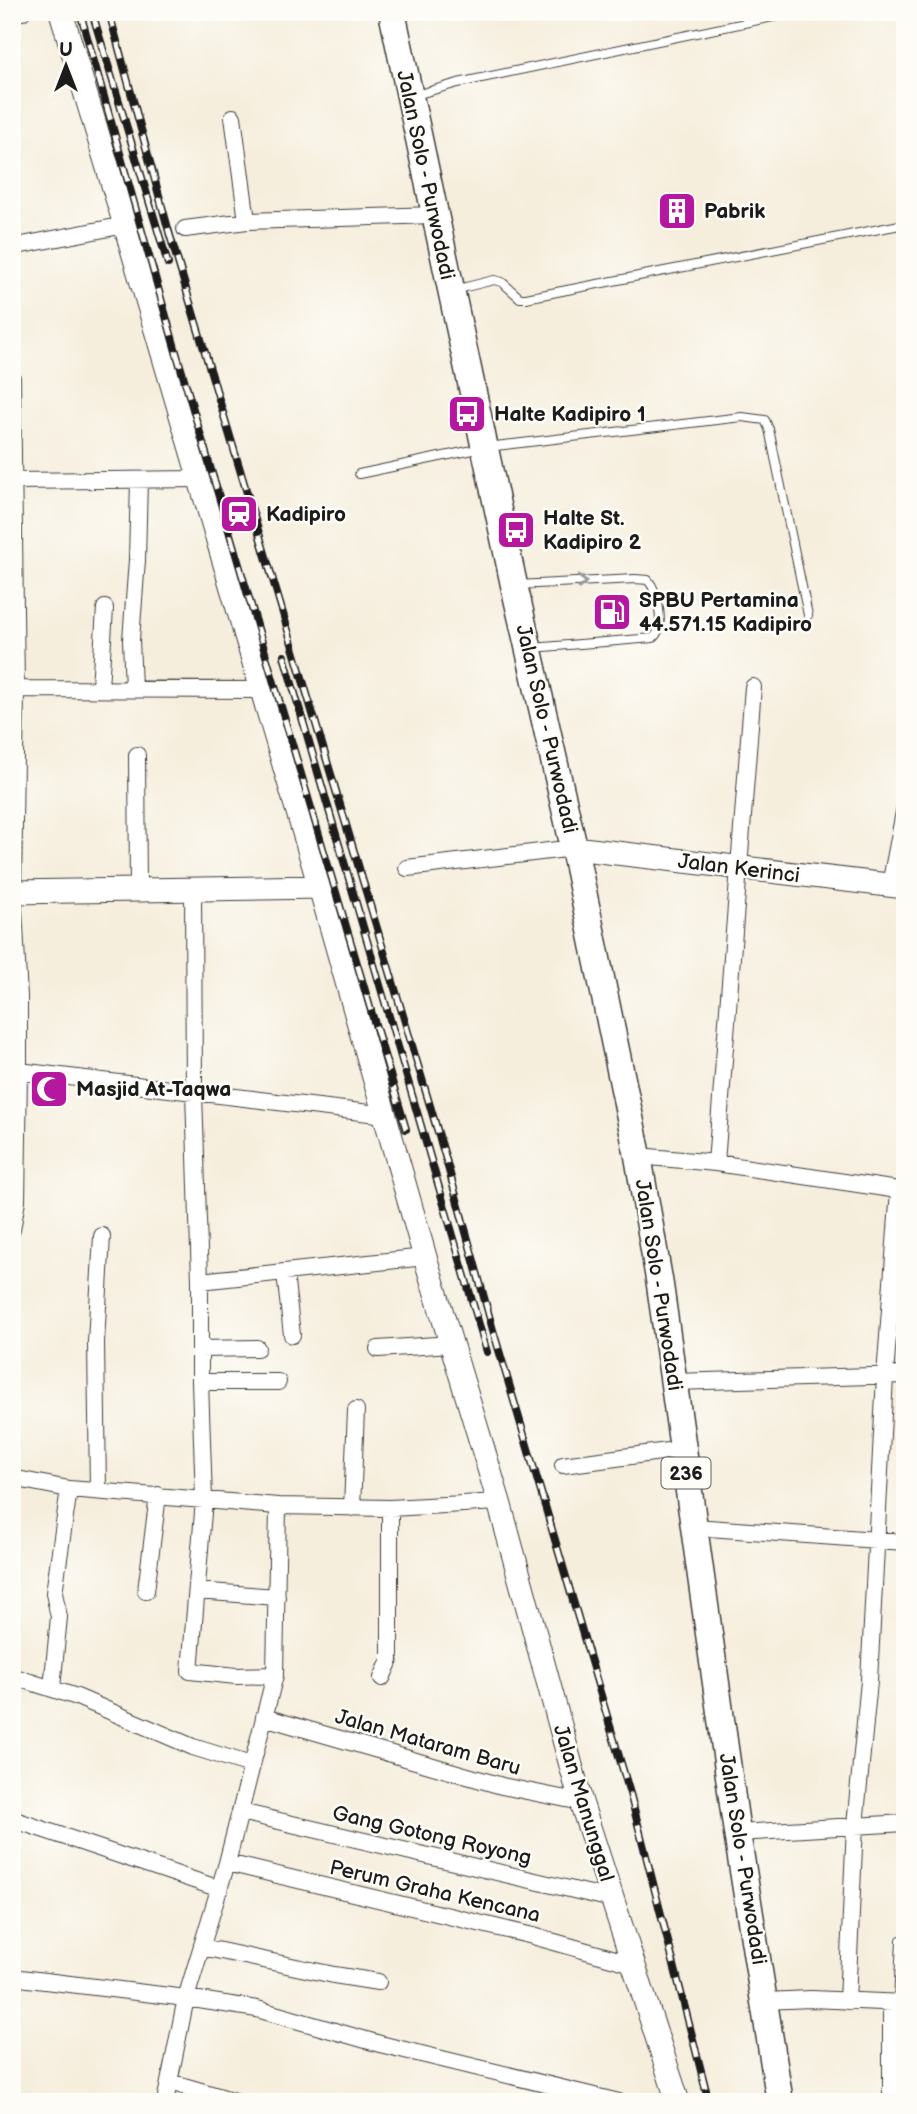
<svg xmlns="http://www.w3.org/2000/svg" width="917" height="2114" viewBox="0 0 917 2114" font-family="'Balsamiq Sans',sans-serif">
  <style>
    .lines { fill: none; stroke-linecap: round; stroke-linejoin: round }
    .lane-casing { stroke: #3d3c39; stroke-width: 10 }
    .street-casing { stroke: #3d3c39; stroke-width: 18 }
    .secondary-casing { stroke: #3d3c39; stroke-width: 25 }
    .primary-casing { stroke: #3d3c39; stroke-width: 29 }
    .lane { stroke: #fff; stroke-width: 8 }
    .street { stroke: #fff; stroke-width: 16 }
    .secondary { stroke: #fff; stroke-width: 23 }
    .primary { stroke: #fff; stroke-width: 26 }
    .rail-casing { stroke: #1c1c1c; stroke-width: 8 }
    .rail { stroke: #fdfcf7; stroke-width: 5; stroke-dasharray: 16; stroke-linecap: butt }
    .oneway { stroke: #999 }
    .labels { text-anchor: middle; stroke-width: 5; stroke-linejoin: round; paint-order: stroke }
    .shield { fill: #fdfcf7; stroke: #605f5e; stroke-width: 2 }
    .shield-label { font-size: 19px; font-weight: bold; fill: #1c1c1c }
    .street-label { font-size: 21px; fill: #1c1c1c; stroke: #fdfcf7 }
    .poi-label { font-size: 21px; font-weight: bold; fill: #1c1c1c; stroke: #fdfcf7; text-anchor: start }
  </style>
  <rect width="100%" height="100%" fill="#fdfcf7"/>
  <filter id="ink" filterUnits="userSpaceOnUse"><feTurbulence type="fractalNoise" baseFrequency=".0143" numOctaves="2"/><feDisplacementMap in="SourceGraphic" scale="14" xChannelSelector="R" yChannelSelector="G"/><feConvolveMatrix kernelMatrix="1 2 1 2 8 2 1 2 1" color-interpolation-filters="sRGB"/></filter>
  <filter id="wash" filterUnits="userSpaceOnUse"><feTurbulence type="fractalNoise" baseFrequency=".00686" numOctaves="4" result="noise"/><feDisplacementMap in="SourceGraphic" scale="28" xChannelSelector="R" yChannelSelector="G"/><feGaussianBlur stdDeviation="1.57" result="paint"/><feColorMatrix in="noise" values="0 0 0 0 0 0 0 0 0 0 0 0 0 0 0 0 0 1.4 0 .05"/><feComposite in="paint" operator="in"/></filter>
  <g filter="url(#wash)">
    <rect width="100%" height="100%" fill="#f6eedd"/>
  </g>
  <g filter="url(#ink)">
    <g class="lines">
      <g class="lane-casing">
        <path id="lane" d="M412 96 458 83 797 12
          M454 290 494 280 502 282 520 298H526L905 224
          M359 474 487 447 742 417 765 420 769 429 808 615
          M517 585 635 579 648 580C658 592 666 628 653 638L532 648
          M898 2003 901 1940"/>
      </g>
      <g class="street-casing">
        <path id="street" d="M132 12H137
          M12 14 22 12
          M233 117 247 221
          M185 229 247 221 435 215
          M12 247 125 225
          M12 377 16 689 13 892 19 997V1071L12 1070
          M12 481 200 479
          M100 688 105 608
          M133 688 131 640 137 560 139 480
          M12 689 262 690
          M137 755 138 889
          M407 868 574 848
          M890 885 905 807
          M193 888 194 1093 200 1281V1382L204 1500 190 1671 236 1676 275 1675
          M638 1156 716 1163 905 1191
          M716 1163 753 687
          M12 1230 17 1201 19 1071 386 1115
          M285 1273 292 1335
          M200 1281 425 1257
          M200 1349 257 1348
          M378 1349 451 1344
          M200 1382H278
          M674 1382 905 1375
          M563 1465 683 1449
          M12 1478 69 1489 278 1506 390 1508 499 1502
          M98 1490 96 1342 102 1236
          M352 1508 356 1410
          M694 1527 905 1542
          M146 1591 158 1495
          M197 1591 277 1597
          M12 1676 77 1697 193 1747 251 1765
          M382 1678 390 1660V1508
          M52 1688 59 1617 54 1593 69 1489
          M264 1717 502 1786 581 1802
          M241 1812 612 1899
          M12 1819 220 1889
          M737 1833 905 1823
          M227 1863 533 1936 633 1964
          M202 1947 334 1975 378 1982
          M12 1977 186 1998 257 2009 380 2044 619 2102
          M765 2001 811 1999 905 2003
          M847 2001 855 1825 869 1681 885 1376 899 1190
          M170 2082 238 2102
          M165 2102 186 1998 227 1863 275 1675 278 1506
          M891 2102V2003"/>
      </g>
      <g class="secondary-casing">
        <path id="secondary" d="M61 12 125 225 320 887 425 1257 499 1502 581 1802 678 2102
          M574 848 905 887
          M12 892 320 887"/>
      </g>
      <g class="primary-casing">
        <path id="primary" d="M392 12 514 585 574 848 638 1156 660 1285 737 1833 780 2102"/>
      </g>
      <use href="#lane" class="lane"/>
      <use href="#street" class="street"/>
      <use href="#secondary" class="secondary"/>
      <use href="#primary" class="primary"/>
      <g class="rail-casing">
        <path id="rail" d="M80 12 177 355 406 1129
          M92 12 168 264
          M109 12 169 232 445 1156 493 1330 631 1797 709 2102
          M284 656 487 1352"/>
      </g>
      <use href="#rail" class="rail"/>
    </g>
    <defs><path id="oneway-chevron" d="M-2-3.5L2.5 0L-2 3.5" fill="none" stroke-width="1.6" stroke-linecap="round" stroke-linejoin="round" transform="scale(1.75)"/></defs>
    <use class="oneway" href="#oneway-chevron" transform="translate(582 582) rotate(-3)"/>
  </g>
  <defs>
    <g id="building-square" transform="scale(2.0125)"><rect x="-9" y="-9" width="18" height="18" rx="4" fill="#b5179e" stroke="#fdfcf7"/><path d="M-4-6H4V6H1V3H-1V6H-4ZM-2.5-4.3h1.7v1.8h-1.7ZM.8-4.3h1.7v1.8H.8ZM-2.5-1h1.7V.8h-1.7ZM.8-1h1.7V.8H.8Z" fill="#fff"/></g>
    <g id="bus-square" transform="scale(2.0125)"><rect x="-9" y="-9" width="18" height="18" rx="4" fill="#b5179e" stroke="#fdfcf7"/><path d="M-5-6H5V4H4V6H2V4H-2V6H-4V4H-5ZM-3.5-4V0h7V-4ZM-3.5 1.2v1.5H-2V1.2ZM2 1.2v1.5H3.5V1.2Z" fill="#fff"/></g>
    <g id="station-square" transform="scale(2.0125)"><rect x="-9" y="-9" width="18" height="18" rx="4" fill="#b5179e" stroke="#fdfcf7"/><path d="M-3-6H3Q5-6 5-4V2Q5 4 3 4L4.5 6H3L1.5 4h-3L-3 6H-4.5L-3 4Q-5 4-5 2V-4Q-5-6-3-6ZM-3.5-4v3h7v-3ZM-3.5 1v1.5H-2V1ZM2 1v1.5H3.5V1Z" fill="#fff"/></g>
    <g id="fuel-square" transform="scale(2.0125)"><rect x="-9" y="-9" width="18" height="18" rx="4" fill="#b5179e" stroke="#fdfcf7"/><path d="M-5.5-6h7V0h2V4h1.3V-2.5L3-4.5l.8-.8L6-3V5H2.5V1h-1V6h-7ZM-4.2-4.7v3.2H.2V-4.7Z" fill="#fff"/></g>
    <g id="mosque-square" transform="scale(2.0125)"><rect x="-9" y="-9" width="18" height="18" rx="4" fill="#b5179e" stroke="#fdfcf7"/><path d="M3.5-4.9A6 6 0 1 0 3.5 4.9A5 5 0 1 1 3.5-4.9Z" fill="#fff"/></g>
  </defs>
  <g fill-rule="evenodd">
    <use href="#building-square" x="677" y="211"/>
    <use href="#bus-square" x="467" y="414"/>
    <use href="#station-square" x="239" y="514"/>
    <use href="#bus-square" x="516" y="530"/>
    <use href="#fuel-square" x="612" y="612"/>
    <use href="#mosque-square" x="49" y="1089"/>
  </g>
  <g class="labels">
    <rect class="shield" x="661.5" y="1457.5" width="49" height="31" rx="5"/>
    <g class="shield-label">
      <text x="686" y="1480">236</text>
    </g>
    <g class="street-label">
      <text transform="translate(426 175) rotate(78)" y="7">Jalan Solo - Purwodadi</text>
      <text transform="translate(547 729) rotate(77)" y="7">Jalan Solo - Purwodadi</text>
      <text transform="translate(739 868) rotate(7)" y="7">Jalan Kerinci</text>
      <text transform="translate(659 1285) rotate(81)" y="7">Jalan Solo - Purwodadi</text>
      <text transform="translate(428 1742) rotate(16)" y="7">Jalan Mataram Baru</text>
      <text transform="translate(584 1803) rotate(73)" y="7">Jalan Manunggal</text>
      <text transform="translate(432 1835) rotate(13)" y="7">Gang Gotong Royong</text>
      <text transform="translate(743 1859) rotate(81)" y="7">Jalan Solo - Purwodadi</text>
      <text transform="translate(435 1891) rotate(13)" y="7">Perum Graha Kencana</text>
    </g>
    <g class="poi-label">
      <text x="704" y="218">Pabrik</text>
      <text x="494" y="421">Halte Kadipiro 1</text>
      <text x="266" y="521">Kadipiro</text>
      <text x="543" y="525">Halte St.<tspan x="543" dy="24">Kadipiro 2</tspan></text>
      <text x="639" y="607">SPBU Pertamina<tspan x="639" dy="24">44.571.15 Kadipiro</tspan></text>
      <text x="76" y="1096">Masjid At-Taqwa</text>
    </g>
  </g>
  <rect width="917" height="2114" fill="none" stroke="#fdfcf7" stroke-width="42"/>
  <g transform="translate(66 66)" stroke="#fdfcf7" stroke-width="5" paint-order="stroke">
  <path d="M0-5L12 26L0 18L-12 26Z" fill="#1c1c1c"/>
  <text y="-10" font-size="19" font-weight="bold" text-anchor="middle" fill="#1c1c1c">U</text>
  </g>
</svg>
